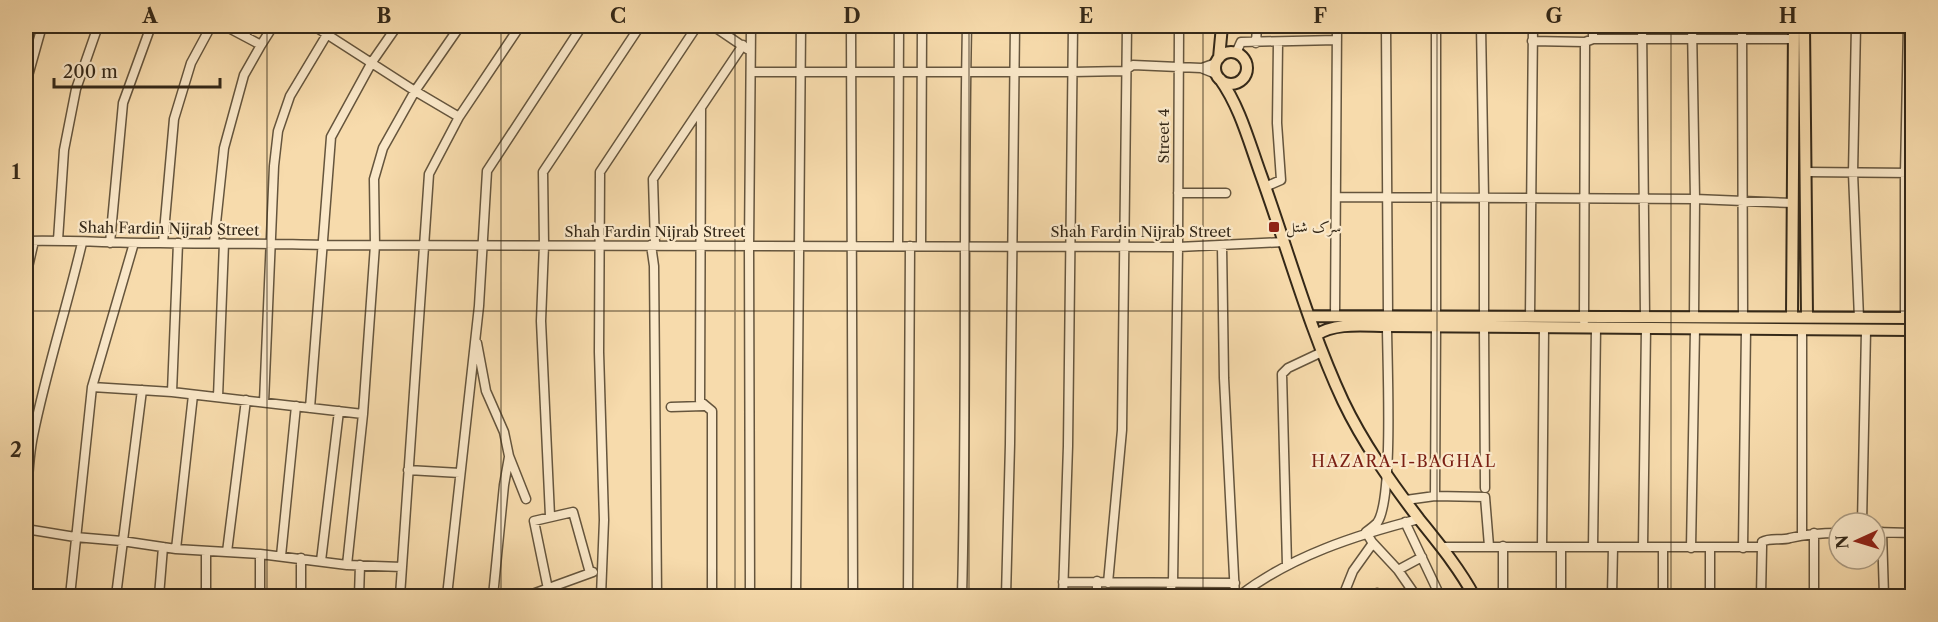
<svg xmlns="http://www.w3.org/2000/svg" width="1938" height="622" viewBox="0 0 1938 622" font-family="'Libre Caslon Text',Amiri,serif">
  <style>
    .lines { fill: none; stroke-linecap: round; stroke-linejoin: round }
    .minor-casing { stroke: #65553d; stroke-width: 11 }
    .major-casing { stroke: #342818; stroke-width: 14 }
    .minor { stroke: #fae8c9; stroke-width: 8 }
    .major { stroke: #f7dbac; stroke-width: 10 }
    .grid { fill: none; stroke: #342818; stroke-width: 1.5; stroke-opacity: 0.55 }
    .poi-dot { fill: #8f2418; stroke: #fae8c9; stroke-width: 2 }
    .labels { text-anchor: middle; stroke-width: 4.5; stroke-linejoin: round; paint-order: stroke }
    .street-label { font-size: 15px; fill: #342818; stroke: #fae8c9 }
    .poi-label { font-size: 15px; fill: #342818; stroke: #fae8c9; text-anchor: start }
    .neighbourhood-label { font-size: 16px; letter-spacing: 1.5px; fill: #7a1f14; stroke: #fae8c9 }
    .neatline { fill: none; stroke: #342818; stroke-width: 2 }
    .grid-label { font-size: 20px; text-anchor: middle; font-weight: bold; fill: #342818 }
  </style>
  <rect width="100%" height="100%" fill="#f7dbac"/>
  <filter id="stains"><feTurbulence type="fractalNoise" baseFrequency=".00333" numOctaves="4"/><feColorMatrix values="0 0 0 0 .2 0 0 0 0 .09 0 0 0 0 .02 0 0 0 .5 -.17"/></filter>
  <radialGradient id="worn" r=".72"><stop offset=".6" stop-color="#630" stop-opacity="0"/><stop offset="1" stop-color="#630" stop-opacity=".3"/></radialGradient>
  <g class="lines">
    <g class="minor-casing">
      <path id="minor" d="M314 26 415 91 459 117
        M713 26 747 49
        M851 26 853 596
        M1386 26 1388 315
        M1481 26 1484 198V316
        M1642 26 1645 316
        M1692 26 1695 199 1694 316
        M1742 26 1743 316
        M1856 26 1853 173 1859 318
        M244 35 252 26
        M1593 39V26
        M1532 41 1585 42 1593 39H1794
        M1256 43 1257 26
        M261 45 273 26
        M1236 53 1241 42 1337 40
        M1202 68 1216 63
        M751 72H1072L1124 71 1133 65 1201 68 1216 74
        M26 83 42 26
        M701 109 700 401 712 411V596
        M1806 172 1912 173
        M1265 187 1281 180 1277 123 1278 43
        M1178 193H1226
        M1336 197 1695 199 1793 203
        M58 240 64 150 76 89 98 26
        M26 241C70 240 115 243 160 243 214 244 268 243 322 245L1178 247 1284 242
        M214 242 224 148 244 75 261 45 225 26
        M110 243 123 103 151 26
        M163 243 174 119 191 63 211 26
        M651 245 654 266 657 596
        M655 245 653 179 743 45
        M898 246 899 26
        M921 246 922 26
        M1222 246 1224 378 1235 596
        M26 276 34 241
        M1335 315 1337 26
        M1436 315V26
        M1530 316 1533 26
        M1905 318V173L1908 26
        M1584 321 1585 42
        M1484 328 1485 488
        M1802 329V534
        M477 343 486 391 504 432 509 456 526 499
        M92 387 172 392 363 414
        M172 392 178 243
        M218 397 224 243
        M264 402 274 166 278 131 290 96 332 26
        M671 407 704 406
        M310 408 331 137 372 62 397 26
        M1911 454 1912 359
        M408 470 460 473
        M1435 496 1436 327
        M1406 500 1435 496 1485 497 1489 546
        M26 510C28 486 28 460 33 436 46 371 67 307 82 243
        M550 516 541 321 544 245 543 172 640 26
        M1405 522 1440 596
        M1862 523 1866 331
        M26 529 75 537 122 541 176 549 260 554 347 565 402 567
        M1366 532C1370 529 1374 526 1377 523 1394 500 1387 361 1387 326
        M1366 532 1372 542 1398 570 1416 596
        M1875 532 1912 533
        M1882 532 1884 596
        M1814 533V596
        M1503 546V596
        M1442 547H1762V542C1770 537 1781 541 1790 538 1807 534 1822 533 1839 533
        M1542 547 1544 328
        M1593 547 1596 328
        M1643 547 1646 328
        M1691 548 1695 329
        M1710 548V596
        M1743 548 1746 329
        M176 549 193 395
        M206 552V596
        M227 552 246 400
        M260 554V596
        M281 556 296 406
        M321 561 339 411
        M347 565 363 414 375 245 374 179 383 148 415 91 460 26
        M1287 565 1282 374 1288 368 1322 352
        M1398 570 1422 557
        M1097 581V596
        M1063 582 1235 583
        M1108 583 1122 430 1127 26
        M548 589 534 521 573 512 590 573
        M70 596 92 387 134 243
        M116 596 142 390
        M159 596 163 547
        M301 596V558
        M359 596 360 565
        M400 596 429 174 459 117 520 26
        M447 596 479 306 487 171 582 26
        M493 596 504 485 509 457
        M527 596 593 572
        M601 596 604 520 599 352 600 172 697 26
        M750 596 749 246 751 26
        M796 596 801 26
        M908 596 910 246
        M962 596C967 406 963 216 967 26
        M1006 596 1010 444 1015 26
        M1063 596 1068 446 1073 26
        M1168 596 1173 582 1178 247 1179 26
        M1239 596C1291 556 1356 535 1419 519
        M1343 596 1353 571 1373 543
        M1375 596 1377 593 1382 596
        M1561 596V547
        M1612 596 1613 547
        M1663 596V547
        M1761 596 1762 547"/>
    </g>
    <g class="major-casing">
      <path id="major" d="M1804 26 1807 316
        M1215 68a16 16 0 1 1 32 0a16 16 0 1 1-32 0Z
        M1219 58 1222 26
        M1220 79C1240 107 1249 142 1261 175 1288 250 1309 328 1343 401 1363 443 1390 481 1419 519 1439 544 1459 568 1474 596
        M1309 316 1912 318
        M1792 316 1794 26
        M1316 335C1336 322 1364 326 1387 326L1912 330"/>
    </g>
    <use href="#minor" class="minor"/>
    <use href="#major" class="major"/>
  </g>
  <path class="grid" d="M267 26V596M501 26V596M735 26V596M969 26V596M1203 26V596M1437 26V596M1671 26V596M26 311H1912"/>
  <rect class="poi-dot" x="1268" y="221" width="12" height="12" rx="3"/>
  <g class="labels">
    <g class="street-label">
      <text transform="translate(1164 136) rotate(-90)" y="5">Street 4</text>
      <text transform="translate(169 229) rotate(1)" y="5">Shah Fardin Nijrab Street</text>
      <text x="655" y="237">Shah Fardin Nijrab Street</text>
      <text x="1141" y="237">Shah Fardin Nijrab Street</text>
    </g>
    <g class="poi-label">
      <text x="1286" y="232">سرک شتل</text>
    </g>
    <g class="neighbourhood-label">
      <text x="1404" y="467">HAZARA-I-BAGHAL</text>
    </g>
  </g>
  <rect width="1938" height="622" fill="none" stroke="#f7dbac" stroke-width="66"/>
  <g transform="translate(1857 541) rotate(266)"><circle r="28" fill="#fae8c9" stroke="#ab9b82" stroke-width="1.5"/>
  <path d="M0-4.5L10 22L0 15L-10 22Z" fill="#8f2418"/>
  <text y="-9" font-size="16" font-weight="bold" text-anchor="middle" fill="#342818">N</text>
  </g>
  <path d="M54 78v9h166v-9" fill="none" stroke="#342818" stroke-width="3"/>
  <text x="63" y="78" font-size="18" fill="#342818" stroke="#fae8c9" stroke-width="4.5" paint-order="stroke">200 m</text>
  <rect x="33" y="33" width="1872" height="556" class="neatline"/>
  <g class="grid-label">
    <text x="150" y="23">A</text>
    <text x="384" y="23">B</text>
    <text x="618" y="23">C</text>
    <text x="852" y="23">D</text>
    <text x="1086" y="23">E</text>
    <text x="1320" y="23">F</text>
    <text x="1554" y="23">G</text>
    <text x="1788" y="23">H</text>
    <text x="16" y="179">1</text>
    <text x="16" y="457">2</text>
  </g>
  <rect width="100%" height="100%" filter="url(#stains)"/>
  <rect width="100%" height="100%" fill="url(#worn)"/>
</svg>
